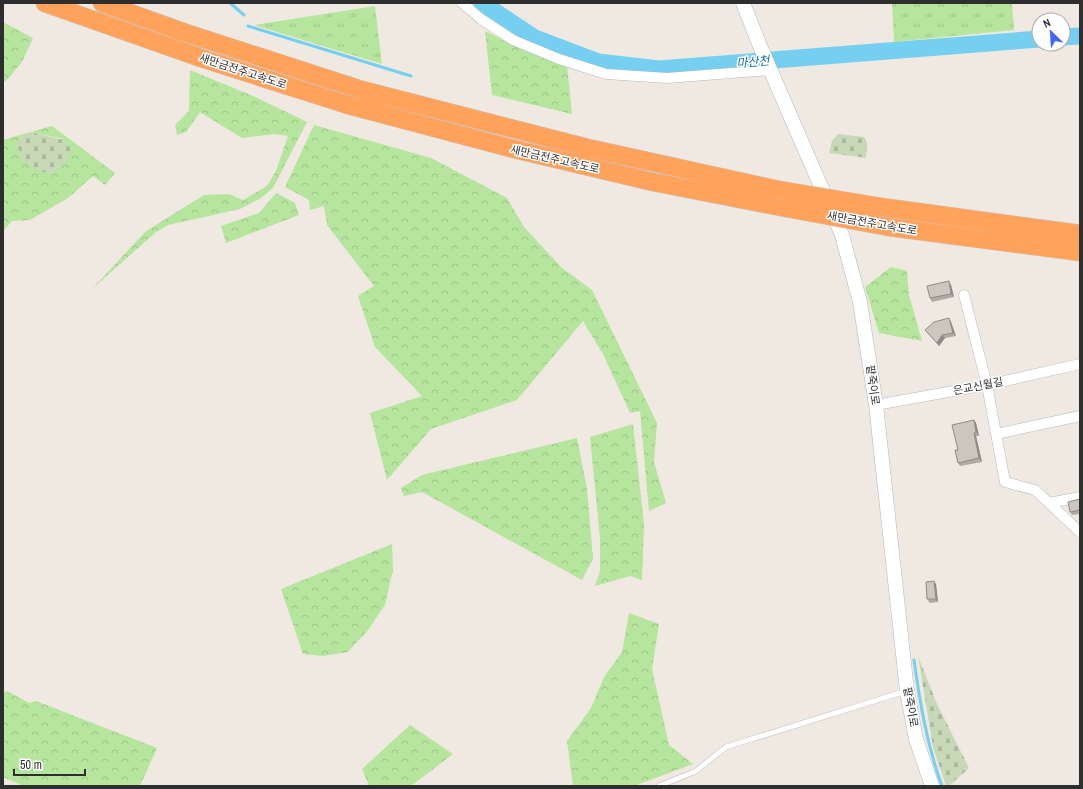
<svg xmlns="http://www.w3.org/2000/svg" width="1083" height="789" viewBox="0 0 1083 789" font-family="'Archivo Narrow','Noto Sans KR',sans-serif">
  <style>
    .grass { fill: url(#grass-tufts) }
    .forest { fill: url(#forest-crowns) }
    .cemetery { fill: url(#cemetery-stones) }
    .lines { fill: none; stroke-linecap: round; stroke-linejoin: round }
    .stream { stroke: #75cff0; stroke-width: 3 }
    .river { stroke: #75cff0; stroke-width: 17 }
    .lane-casing { stroke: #b4b7c1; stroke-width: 6 }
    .street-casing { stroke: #b4b7c1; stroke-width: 11 }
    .secondary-casing { stroke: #b4b7c1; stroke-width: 15 }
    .highway-casing { stroke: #c9c9c9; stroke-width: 19 }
    .lane { stroke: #fff; stroke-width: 5 }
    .street { stroke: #fff; stroke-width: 10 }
    .secondary { stroke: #fff; stroke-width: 14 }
    .highway { stroke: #ffa35c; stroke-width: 18 }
    .highway-bridge-casing { stroke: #c9c9c9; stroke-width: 19; stroke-linecap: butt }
    .highway-bridge { stroke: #ffa35c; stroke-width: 18 }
    .wall { fill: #afaba4 }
    .shaded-wall { fill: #8e8b86 }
    .building { fill: #cbc7bf; stroke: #8e8b86 }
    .labels { text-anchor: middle; stroke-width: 3; stroke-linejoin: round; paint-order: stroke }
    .street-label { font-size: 11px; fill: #2e2e2e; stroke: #fff }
    .water-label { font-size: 12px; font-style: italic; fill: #0d6fa3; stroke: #fff }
  </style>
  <defs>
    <pattern id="grass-tufts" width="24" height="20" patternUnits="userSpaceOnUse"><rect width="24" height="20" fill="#b6e59e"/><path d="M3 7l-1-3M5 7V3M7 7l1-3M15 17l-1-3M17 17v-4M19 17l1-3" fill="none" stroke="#9dc588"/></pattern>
    <pattern id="forest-crowns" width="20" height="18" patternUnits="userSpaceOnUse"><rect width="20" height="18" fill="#b6e59e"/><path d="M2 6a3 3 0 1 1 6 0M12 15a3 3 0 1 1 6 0" fill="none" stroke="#9dc588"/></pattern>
    <pattern id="cemetery-stones" width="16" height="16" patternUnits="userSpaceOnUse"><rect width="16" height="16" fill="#c8d9b8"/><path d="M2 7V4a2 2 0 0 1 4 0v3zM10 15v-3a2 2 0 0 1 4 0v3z" fill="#acbb9e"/></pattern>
  </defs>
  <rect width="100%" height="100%" fill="#efe9e1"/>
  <path class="grass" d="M892 3H1012L1014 30 894 42Z
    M375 6 382 64 254 25Z"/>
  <path class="forest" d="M3 22 33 38 22 62 6 81 3 82Z
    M485 31 520 48 567 66 572 114 492 95Z
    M190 70 253 96 307 122 273 188 261 198 240 209 168 225 156 232 92 289 146 231 204 195 229 194 243 200 267 186 276 171 288 136 275 134 242 138 200 112 186 132 177 135 175 125 189 111Z
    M314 125 431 158 507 198 524 227 562 268 592 290 657 423 654 462 666 503 649 511 640 411 630 413 604 356 583 321 517 400 431 429 387 480 370 413 422 396 375 347 358 296 374 286 327 225 324 206 310 210 309 200 285 187Z
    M52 126 115 173 105 185 93 176 68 198 30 220 12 221 3 231V140L23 134 17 142 64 139 30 132Z
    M276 193 295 203 299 215 226 243 221 226 259 213Z
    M891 267 907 271 909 295 922 341 879 333 865 287Z
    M633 424 644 524 642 580 630 576 595 586 600 571V538L590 437Z
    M577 438 587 489 593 559 582 580 422 492 404 496 401 488 422 475Z
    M392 544 393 570 385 605 368 630 348 652 323 656 303 654 281 589Z
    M629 613 659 624 652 669 669 745 693 764 634 786H573L567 741 591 708 604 677 622 652Z
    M7 691 29 703 36 701 157 748 140 786H24L3 777V693Z
    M410 725 453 754 411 786H369L362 769Z"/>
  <path class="cemetery" d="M30 132 64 140 72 150 65 164 50 174 34 169 21 159 17 142 23 134Z
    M838 134 864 137 867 142 866 158 829 153 832 141Z
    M918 656 937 704 969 768 949 786H946L933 747Z"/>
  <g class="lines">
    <path class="stream" d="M230 3 244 15
      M248 26 411 76
      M914 660C920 703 927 745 942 786"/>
    <path class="river" d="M482 3 535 38 598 62 659 69 1039 39
      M1063 37 1080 36"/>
    <g class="lane-casing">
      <path id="lane" d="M659 786 696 771 726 747 906 691"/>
    </g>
    <g class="street-casing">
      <path id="street" d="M462 3 481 19 513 40 559 59 606 74 667 78 771 70
        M964 295 987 385 1005 482 1035 490 1080 532
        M876 405 987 385 1080 364
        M996 434 1080 416
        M1049 503 1080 497"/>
    </g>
    <g class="secondary-casing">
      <path id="secondary" d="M743 3 760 46 842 235 860 302 876 405 907 691 916 739 932 786"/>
    </g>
    <g class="highway-casing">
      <path id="highway" d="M45 3 201 58 348 105 514 149 653 182 786 208
        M102 3 186 33 362 90 588 148 779 190
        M881 207 1080 234
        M889 227 1080 252"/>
    </g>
    <use href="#lane" class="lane"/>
    <use href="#street" class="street"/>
    <use href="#secondary" class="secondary"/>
    <use href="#highway" class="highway"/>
    <g class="highway-bridge-casing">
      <path id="highway-bridge" d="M779 190 881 207
        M786 208 889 227"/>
    </g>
    <use href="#highway-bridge" class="highway-bridge"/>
  </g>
  <path class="wall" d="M951 285 954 297 932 302 930 298Z
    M951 322 956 336 945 338 939 346 925 330Z
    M974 420 976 423 979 436H976L982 462 960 466 958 463V450Z
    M1080 499V514L1072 515 1070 512Z
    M936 584 938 602 930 603 927 599Z"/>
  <path class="shaded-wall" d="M949 281 951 285 954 297 951 294Z
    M949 318 951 322 956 336 953 333Z
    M942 335 945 338 939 346 937 343Z
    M974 420 976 423 979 436 976 432Z
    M974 433 976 436 982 462 979 458Z
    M934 581 936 584 938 602 936 599Z"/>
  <path class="building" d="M949 281 951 294 930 298 927 286Z
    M949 318 953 333 942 335 937 343 925 330 934 322Z
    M974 420 976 432 974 433 979 458 958 463 955 450H958L952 425Z
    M1080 499V510L1070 512 1068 502Z
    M934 581 936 599H927L926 582Z"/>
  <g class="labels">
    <g class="street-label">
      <text transform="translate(243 71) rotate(18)" y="4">새만금전주고속도로</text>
      <text transform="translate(555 159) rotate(13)" y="4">새만금전주고속도로</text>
      <text transform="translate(872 223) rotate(10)" y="4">새만금전주고속도로</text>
      <text transform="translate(873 385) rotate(82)" y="4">팥죽이로</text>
      <text transform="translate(978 386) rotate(-11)" y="4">은교신월길</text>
      <text transform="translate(911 707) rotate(80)" y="4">팥죽이로</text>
    </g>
    <g class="water-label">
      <text transform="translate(753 62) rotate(-5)" y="4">마산천</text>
    </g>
  </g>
  <rect width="1083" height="789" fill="none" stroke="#2e2e2e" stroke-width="8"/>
  <g transform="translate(1051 32) rotate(335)"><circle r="19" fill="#ffffff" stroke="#ababab"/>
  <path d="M0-3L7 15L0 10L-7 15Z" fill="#4264fb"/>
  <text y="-6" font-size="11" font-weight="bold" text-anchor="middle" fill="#2e2e2e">N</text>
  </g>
  <path d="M14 769v6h71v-6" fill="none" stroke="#2e2e2e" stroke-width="2"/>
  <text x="20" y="769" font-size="12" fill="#2e2e2e" stroke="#ffffff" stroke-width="3" paint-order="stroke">50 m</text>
</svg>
